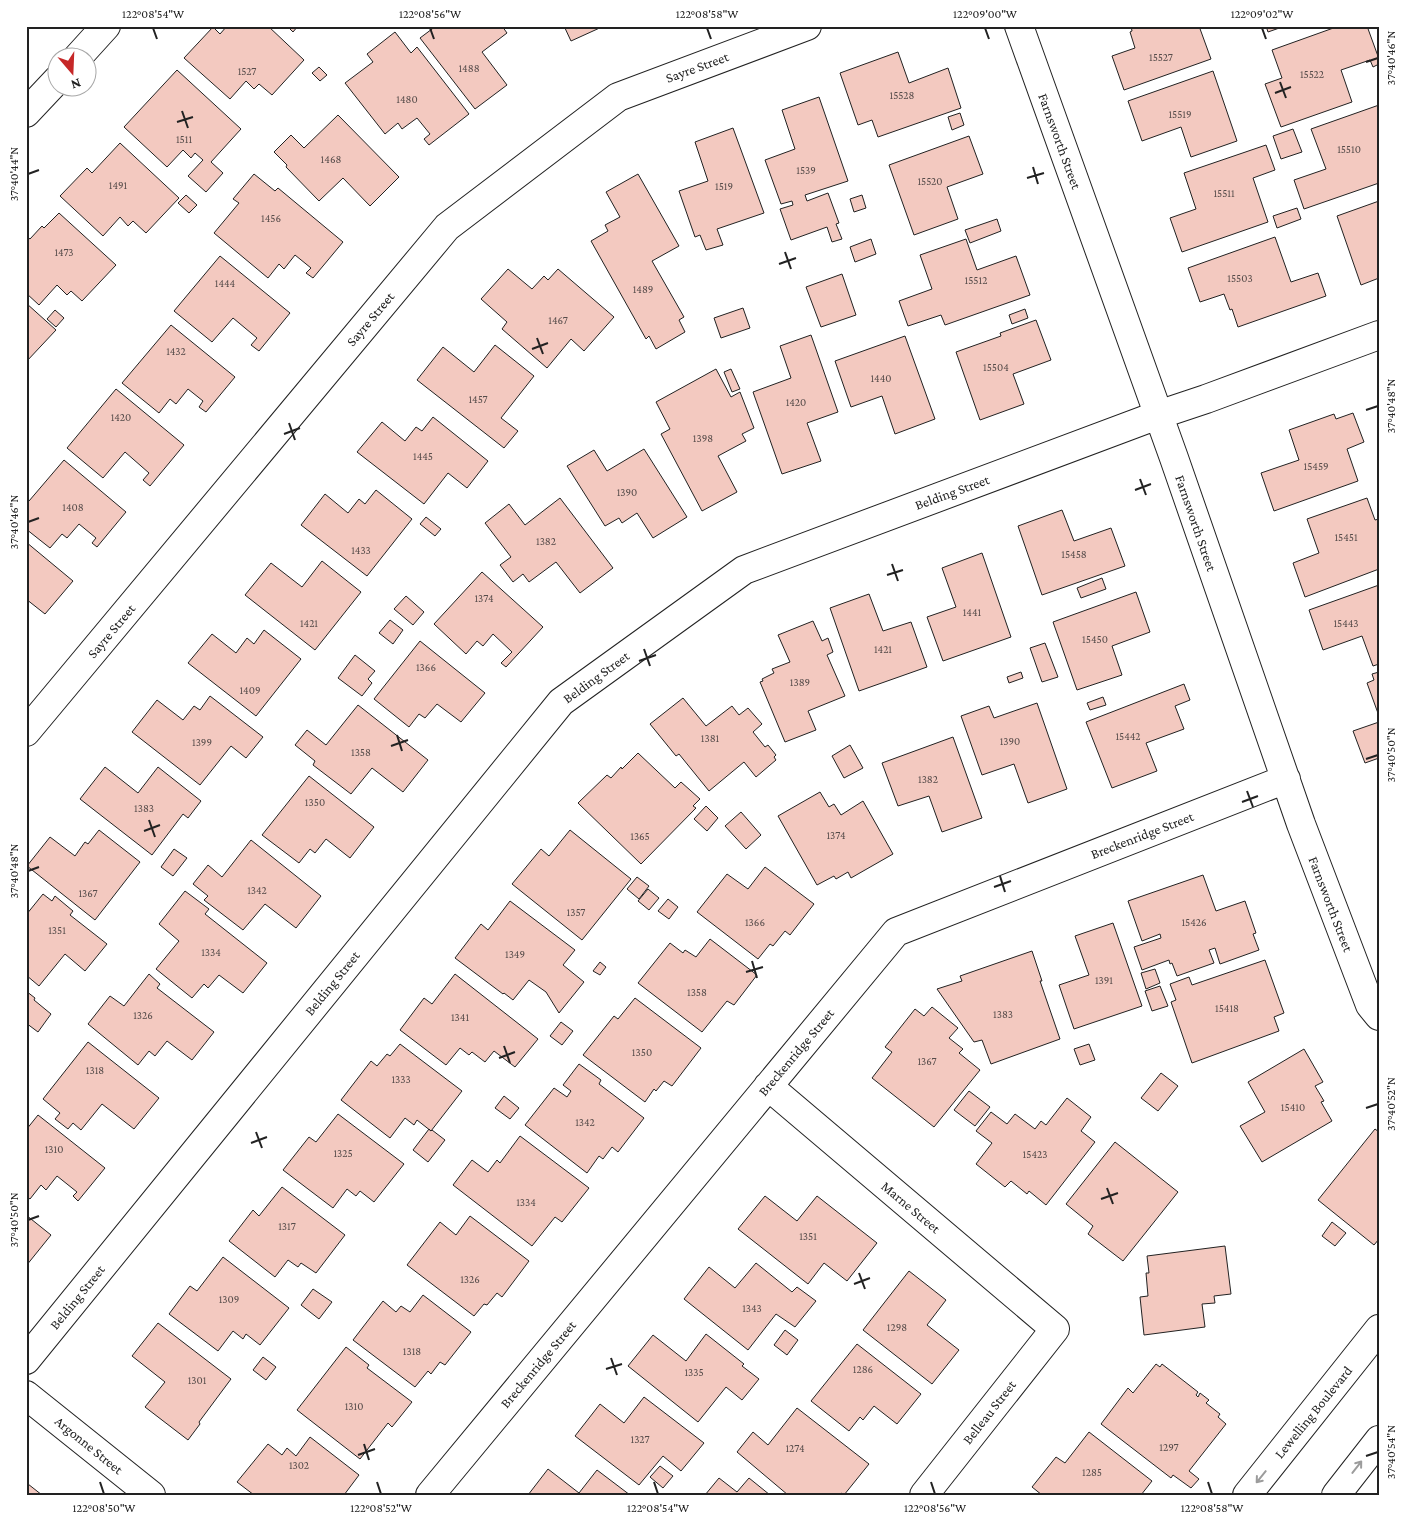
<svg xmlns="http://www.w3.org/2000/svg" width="1405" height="1521" viewBox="0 0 1405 1521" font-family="'Crimson Pro',serif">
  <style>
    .building { fill: #f3c9c0; stroke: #222 }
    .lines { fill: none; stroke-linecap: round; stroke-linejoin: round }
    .minor-casing { stroke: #222; stroke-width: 30 }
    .secondary-casing { stroke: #222; stroke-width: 30 }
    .minor { stroke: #fff; stroke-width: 28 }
    .secondary { stroke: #fff; stroke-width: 28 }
    .oneway { stroke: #9c9c9c }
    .ticks { fill: none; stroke: #222; stroke-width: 2 }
    .labels { text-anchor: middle; stroke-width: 4; stroke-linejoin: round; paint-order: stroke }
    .number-label { font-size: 11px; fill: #564c4a }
    .street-label { font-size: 14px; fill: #222; stroke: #fff }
    .neatline { fill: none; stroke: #222; stroke-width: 2 }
    .ticks-label { font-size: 12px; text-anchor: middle; fill: #222 }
  </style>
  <rect width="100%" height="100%" fill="#fff"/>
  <path class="building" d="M227 26H268L304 60 272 95 259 84 254 89 246 81 230 99 184 58 213 27 220 34Z
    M287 26H298L293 32Z
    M436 26H502L507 33 482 52 507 85 475 109 420 38Z
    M564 26H604L571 41Z
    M1131 26H1199L1211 59 1124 90 1112 56 1135 48 1130 32 1132 31Z
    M1266 26H1285L1268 32Z
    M1339 26H1367L1379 59V64L1373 67 1370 60 1341 70 1352 102 1281 127 1265 84 1282 78 1272 50Z
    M395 32 411 53 417 47 469 114 429 145 424 139 430 134 417 118 402 129 398 123 385 134 345 83 373 62 367 54Z
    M898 52 909 83 948 68 961 108 878 137 872 120 858 125 840 73Z
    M319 67 327 75 320 81 312 73Z
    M177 70 241 129 211 162 223 173 206 192 188 176 203 160 195 153 191 158 183 150 167 167 124 127Z
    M1213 71 1237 141 1191 157 1181 127 1142 141 1128 101Z
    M819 97 848 181 805 195 807 201 828 193 839 223 836 224 842 239 832 242 827 227 791 240 780 209 793 205 792 201 781 204 765 160 795 149 782 110Z
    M1379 105V183L1304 209 1294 180 1326 169 1311 129Z
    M960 113 964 125 952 130 948 117Z
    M338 115 399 177 370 206 343 178 319 201 286 167 287 165 274 152 291 135 304 148Z
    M733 128 764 213 717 229 723 245 706 250 700 235 695 237 679 191 708 181 695 142Z
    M1293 129 1302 152 1281 159 1273 136Z
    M969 136 983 174 947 187 958 219 914 235 889 165Z
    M120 143 179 198 146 233 133 221 128 226 120 217 103 236 60 196 87 168 92 173Z
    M1266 145 1275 170 1253 178 1268 222 1182 252 1170 218 1196 209 1184 173Z
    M254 174 275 191 278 188 343 242 313 278 306 273 311 268 295 255 284 269 279 264 268 278 214 233 239 203 233 199Z
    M638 174 679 246 652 261 684 317 679 320 685 332 656 349 649 336 646 339 591 241 608 231 605 225 620 217 606 192Z
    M186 195 197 205 189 213 178 203Z
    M862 195 866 208 854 212 850 199Z
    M1379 201V278L1361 285 1337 216Z
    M1297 208 1301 219 1277 228 1273 216Z
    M59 213 116 265 82 301 71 291 67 295 57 285 39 305 26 293V236L30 239 42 226 44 228Z
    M997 219 1001 231 970 243 965 230Z
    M1275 237 1291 282 1318 273 1326 296 1238 327 1232 309 1230 310 1224 294 1200 302 1188 268Z
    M871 239 876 254 855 262 850 247Z
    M966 239 977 270 1016 256 1030 295 945 325 941 315 908 326 899 301 932 289 920 255Z
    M220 256 290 313 259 351 251 345 257 338 233 318 212 342 174 311Z
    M508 269 532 289 544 276 548 280 558 269 614 317 584 351 571 339 547 368 502 329 507 322 481 299Z
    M842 274 856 315 821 327 806 287Z
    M26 303 56 330 26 362Z
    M743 308 750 328 721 338 714 318Z
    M1025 309 1028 318 1012 324 1009 315Z
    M55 310 64 318 56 327 47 319Z
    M1036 320 1051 360 1013 374 1024 404 980 420 956 352 1001 336 1000 333Z
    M171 325 235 377 206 412 199 407 203 401 188 389 176 404 170 399 159 413 122 383Z
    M811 335 838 412 807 423 821 461 782 474 753 392 791 378 780 346Z
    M905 336 935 419 895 434 882 396 851 407 835 361Z
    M495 345 534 376 501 418 518 431 504 448 417 380 443 347 474 372Z
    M716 369 731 397 740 392 754 428 742 434 746 441 718 456 737 492 702 511 661 434 670 429 656 402Z
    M731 369 740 389 732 392 724 372Z
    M116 389 184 445 150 486 143 480 149 473 125 452 103 478 67 448Z
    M1353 413 1364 442 1347 449 1358 481 1274 511 1261 473 1299 460 1289 430 1334 414 1336 419Z
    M433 417 488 461 467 488 448 473 424 504 357 452 382 422 405 441 416 427 422 431Z
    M644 449 687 517 653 538 637 513 622 523 619 518 605 526 567 466 594 450 607 471Z
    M64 460 126 512 97 547 92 543 96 538 79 524 67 538 62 534 50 548 26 529V499L29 501Z
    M376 490 412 519 367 576 301 525 325 494 348 513 359 499 365 504Z
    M560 498 613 568 580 593 556 562 529 582 523 574 513 582 500 565 511 557 485 523 509 504 525 525Z
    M1367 498 1375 520 1379 519V569L1305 597 1293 563 1319 553 1307 519Z
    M1062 510 1074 541 1111 528 1125 566 1042 595 1018 526Z
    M426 517 441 529 435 536 420 524Z
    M26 542 73 581 45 614 26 599Z
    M982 553 1011 637 943 661 927 617 956 607 942 568Z
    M322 561 361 592 315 650 245 595 271 563 302 587Z
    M482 572 543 627 506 667 501 663 512 652 493 634 483 646 477 641 466 654 434 624Z
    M1102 578 1106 589 1081 598 1077 588Z
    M1379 585V664L1373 666 1362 636 1323 650 1309 610Z
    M1136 592 1150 632 1112 646 1122 675 1077 690 1053 622Z
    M869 594 883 631 911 622 927 667 859 691 830 608Z
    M406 596 424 612 413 625 394 609Z
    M390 620 403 630 393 644 379 633Z
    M813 621 822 641 828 638 833 652 827 655 845 696 808 711 816 730 785 742 760 682 763 681 762 679 774 673 772 669 790 662 778 635Z
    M264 630 301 659 256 716 188 663 212 634 236 653 247 638 254 644Z
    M420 641 485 693 461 722 437 704 425 718 419 714 409 727 374 699Z
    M1045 643 1058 677 1042 682 1030 648Z
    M355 655 375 671 368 679 372 683 362 696 338 678Z
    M1021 672 1023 678 1009 683 1007 677Z
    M1379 672V716L1367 683 1374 680 1372 674Z
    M1184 684 1190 700 1175 706 1184 729 1146 743 1157 771 1112 788 1086 722Z
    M210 696 263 737 246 758 231 746 200 785 132 732 157 700 183 720 194 706 200 710Z
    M1103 697 1106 705 1090 710 1087 703Z
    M683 698 706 726 732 706 739 715 748 708 762 724 753 732 765 747 768 745 776 755 774 757 776 760 756 777 744 762 709 791 679 754 676 756 650 724Z
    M1037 703 1067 789 1028 803 1014 764 982 775 961 716 989 706 994 718Z
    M358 705 428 760 403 792 372 768 351 794 313 765 315 761 295 745 307 730 326 745Z
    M1379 722V758L1365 763 1353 731Z
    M953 737 982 818 942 832 929 796 898 806 882 763Z
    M850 745 863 768 844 778 832 756Z
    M638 753 675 788 681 782 700 799 693 806 696 808 641 864 578 803 607 775 611 778 621 767 622 769Z
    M105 767 138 793 158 767 201 801 188 818 183 814 152 855 80 799Z
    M309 776 374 827 350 858 326 839 315 853 310 849 299 863 262 835Z
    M820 792 829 807 834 804 841 815 863 801 893 854 851 878 848 872 836 879 834 876 817 885 778 816Z
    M706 806 718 818 707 831 694 819Z
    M741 812 761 835 746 849 725 826Z
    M99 830 140 862 95 920 27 866 50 837 75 856 85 842 88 844Z
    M570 830 631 879 582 940 512 884 541 849 549 856Z
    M251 840 321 896 296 928 265 904 243 930 204 900 208 896 193 884 208 865 222 877Z
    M174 849 187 858 173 876 161 867Z
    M765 867 814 904 790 935 785 931 773 946 770 944 758 959 697 912 727 874 748 889Z
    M1203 875 1216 911 1245 901 1256 933 1253 934 1259 950 1220 964 1215 948 1209 950 1214 963 1177 976 1172 963 1170 964 1169 960 1142 970 1134 947 1161 938 1160 934 1142 941 1128 901Z
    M637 877 649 886 639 899 627 889Z
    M648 889 659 898 649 910 638 901Z
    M185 891 209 909 205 914 267 963 243 993 219 975 208 988 204 984 192 998 156 969 179 941 159 924Z
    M43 894 52 901 55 896 73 911 70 915 107 944 85 971 65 954 39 986 26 975V915Z
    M668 899 678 907 669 919 658 911Z
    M510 901 575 950 563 965 584 982 559 1013 546 992 529 980 513 1000 504 993 503 994 455 958 481 924 488 930Z
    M1113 923 1142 1006 1074 1029 1059 985 1089 975 1075 936Z
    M710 939 757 975 734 1005 727 1001 702 1032 638 983 670 943 683 953 685 950 696 957Z
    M1032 951 1042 981H1040L1060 1039 991 1064 982 1040 974 1042 937 989 962 981 960 976Z
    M1265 960 1284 1013 1274 1017 1279 1031 1192 1063 1171 1002 1176 1000 1170 984 1189 977 1192 985Z
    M600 962 606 967 600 975 593 971Z
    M1155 969 1160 983 1146 989 1141 973Z
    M149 974 160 984 157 988 214 1032 192 1060 167 1041 155 1056 149 1051 138 1065 88 1024 110 996 124 1006Z
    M455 974 538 1039 515 1067 494 1051 485 1062 472 1052 469 1055 460 1048 446 1065 400 1030 424 998 432 1004Z
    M1160 986 1168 1006 1152 1011 1145 991Z
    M26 991 35 998 34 1000 51 1014 38 1032 26 1023Z
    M635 998 701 1048 672 1086 664 1081 656 1091 654 1089 645 1102 583 1055 614 1016 618 1019Z
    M932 1007 958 1028 949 1038 963 1049 959 1053 980 1070 934 1127 872 1078 892 1052 885 1047 915 1009 924 1016Z
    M561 1022 573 1031 562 1045 550 1036Z
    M88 1042 159 1098 134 1129 102 1104 81 1130 73 1123 68 1129 55 1119 60 1113 43 1099Z
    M400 1044 462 1091 431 1131 417 1120 414 1125 405 1118 390 1138 341 1100 371 1061 377 1066 387 1054 390 1056Z
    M1089 1044 1095 1060 1080 1065 1074 1049Z
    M1304 1049 1323 1082 1315 1086 1324 1101 1321 1102 1332 1121 1262 1162 1240 1126 1265 1112 1248 1082Z
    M579 1064 601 1080 599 1084 644 1118 618 1152 612 1147 603 1159 599 1156 587 1173 525 1125 554 1088 567 1097 571 1091 563 1085Z
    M1161 1073 1178 1086 1158 1111 1141 1098Z
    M969 1091 990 1107 975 1126 954 1110Z
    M504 1096 519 1108 510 1119 495 1108Z
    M1067 1098 1091 1117 1081 1131 1095 1142 1046 1205 1029 1191 1027 1194 1011 1181 1005 1187 976 1164 992 1143 976 1131 991 1112 1007 1124 1015 1114 1035 1129 1041 1121 1046 1125Z
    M338 1114 404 1164 374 1202 360 1191 356 1196 347 1189 333 1208 283 1170 309 1137 316 1142Z
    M38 1115 105 1168 78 1201 73 1196 77 1192 57 1176 46 1190 41 1185 30 1199 26 1196V1130Z
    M429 1129 431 1131 432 1130 445 1140 428 1162 413 1150Z
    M1375 1129 1379 1132V1239L1374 1245 1318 1200Z
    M520 1136 589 1188 562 1222 555 1217 532 1246 453 1185 472 1160 488 1172 497 1160 500 1163Z
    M1115 1142 1178 1192 1123 1261 1088 1234 1093 1226 1066 1204Z
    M282 1187 345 1235 316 1273 301 1263 298 1267 288 1260 275 1277 229 1241 253 1210 259 1216Z
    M765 1196 797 1221 817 1196 877 1243 847 1281 824 1263 808 1284 738 1229Z
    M26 1215 51 1235 26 1266Z
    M470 1216 529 1261 502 1297 497 1293 487 1305 484 1304 474 1316 407 1265 440 1222 456 1235Z
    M1332 1222 1346 1233 1335 1246 1322 1236Z
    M1225 1246 1231 1294 1214 1296 1215 1303 1202 1304 1205 1327 1144 1335 1140 1297 1148 1296 1146 1273H1149L1147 1256Z
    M223 1257 289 1308 260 1345 246 1334 243 1339 233 1331 218 1351 169 1314 190 1286 197 1291Z
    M756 1263 792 1292 797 1287 816 1301 795 1327 776 1314 748 1350 684 1299 709 1267 735 1288Z
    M909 1271 946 1300 927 1325 959 1350 932 1384 863 1330Z
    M313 1289 332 1302 319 1319 301 1305Z
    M423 1295 471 1332 445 1365 440 1362 431 1374 428 1371 415 1387 353 1340 383 1301 396 1312 401 1306 410 1312Z
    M158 1323 231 1379 199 1422 200 1424 188 1440 145 1407 165 1382 132 1356Z
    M785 1330 798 1340 787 1355 774 1345Z
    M706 1334 744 1364 742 1366 759 1379 742 1400 726 1387 698 1422 628 1366 653 1335 686 1361Z
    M857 1344 921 1394 897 1424 874 1406 863 1420 860 1417 849 1431 811 1401Z
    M346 1347 369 1365 367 1368 412 1402 392 1427 388 1423 360 1459 297 1410Z
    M263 1357 276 1367 266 1380 253 1370Z
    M1156 1364 1160 1367 1162 1364 1198 1392 1196 1395 1198 1397 1200 1393 1209 1400 1206 1403 1220 1414 1218 1417 1226 1424 1189 1471 1199 1479 1191 1488 1173 1475 1171 1478 1101 1424 1128 1388 1133 1393Z
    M644 1397 704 1443 681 1471 663 1456 639 1485 575 1436 600 1404 624 1423Z
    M797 1408 869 1464 844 1495 841 1493 839 1495H788L737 1452 753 1432 768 1445Z
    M1089 1432 1152 1481 1141 1495H1042L1032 1487 1056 1457 1065 1463Z
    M310 1437 359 1475 344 1495H254L237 1482 268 1444 282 1455 287 1448 296 1456Z
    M660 1466 673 1476 663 1488 650 1477Z
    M548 1469 579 1493 597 1470 630 1495H528Z
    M719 1478 737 1492 749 1478 770 1495H705Z
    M28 1484 42 1495H26V1486Z"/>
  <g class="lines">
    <g class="minor-casing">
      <path id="minor" d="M1019 26 1174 458 1301 824 1370 1005 1379 1016
        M77 58 106 26
        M26 113 58 79
        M26 732 447 227 618 97 807 26
        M768 1086 1055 1329 924 1495
        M26 1360 561 702 744 570 1158 415 1206 399 1379 335
        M26 1395 151 1495
        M430 1495 896 932 1286 779"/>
    </g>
    <g class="secondary-casing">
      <path id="secondary" d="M1247 1495 1379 1329
        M1336 1495 1379 1440"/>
    </g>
    <use href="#minor" class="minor"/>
    <use href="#secondary" class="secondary"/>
  </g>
  <defs><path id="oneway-shaft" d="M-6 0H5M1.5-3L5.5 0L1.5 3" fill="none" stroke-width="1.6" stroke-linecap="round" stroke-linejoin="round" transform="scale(1.25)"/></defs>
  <g class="oneway">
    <use href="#oneway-shaft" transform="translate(1357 1467) rotate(-52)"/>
    <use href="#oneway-shaft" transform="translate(1261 1477) rotate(129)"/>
  </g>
  <path class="ticks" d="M153 28 157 39M430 28 434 39M707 28 711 39M985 28 989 39M1262 28 1266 39M1366 62 1378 58M1280 82 1286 98M1275 93 1291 87M182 111 188 128M177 122 193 117M1033 167 1038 184M28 174 39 170M1027 178 1044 173M785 252 791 269M779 264 796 258M537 338 543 354M532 349 548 343M1366 410 1378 406M289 423 295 440M284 434 300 428M1140 479 1146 495M1135 490 1151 484M28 522 39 518M892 564 898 581M887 575 903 570M644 649 650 666M639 661 656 655M397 735 402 751M391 746 408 740M1366 759 1378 755M1247 791 1253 807M1242 802 1258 796M149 820 155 837M144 831 160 825M28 871 39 867M1000 876 1005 892M994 887 1011 881M752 961 757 978M746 972 763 967M504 1046 510 1063M499 1058 515 1052M1366 1108 1378 1104M256 1132 262 1148M251 1143 267 1137M1107 1188 1113 1204M1101 1199 1118 1193M28 1220 39 1216M859 1273 865 1289M854 1284 870 1278M611 1358 617 1375M606 1369 622 1364M364 1444 369 1460M358 1455 375 1449M1366 1456 1378 1452M100 1482 104 1494M377 1482 381 1494M654 1482 658 1494M931 1482 935 1494M1208 1482 1212 1494"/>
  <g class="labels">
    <g class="number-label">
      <text x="1161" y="61">15527</text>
      <text x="469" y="72">1488</text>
      <text x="247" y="75">1527</text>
      <text x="1312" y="78">15522</text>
      <text x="902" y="99">15528</text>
      <text x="407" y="103">1480</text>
      <text x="1180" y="118">15519</text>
      <text x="184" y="143">1511</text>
      <text x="1349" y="153">15510</text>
      <text x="331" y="163">1468</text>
      <text x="806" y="174">1539</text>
      <text x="930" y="185">15520</text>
      <text x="118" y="189">1491</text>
      <text x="724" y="190">1519</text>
      <text x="1224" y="197">15511</text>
      <text x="271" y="222">1456</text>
      <text x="64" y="256">1473</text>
      <text x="1240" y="282">15503</text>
      <text x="976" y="284">15512</text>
      <text x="225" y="287">1444</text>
      <text x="643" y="293">1489</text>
      <text x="558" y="324">1467</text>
      <text x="176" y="355">1432</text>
      <text x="996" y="371">15504</text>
      <text x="881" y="382">1440</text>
      <text x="478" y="403">1457</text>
      <text x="796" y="406">1420</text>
      <text x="121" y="421">1420</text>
      <text x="703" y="442">1398</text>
      <text x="423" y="460">1445</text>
      <text x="1316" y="470">15459</text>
      <text x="627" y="496">1390</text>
      <text x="73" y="511">1408</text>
      <text x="1346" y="541">15451</text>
      <text x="546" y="545">1382</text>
      <text x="361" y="554">1433</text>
      <text x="1074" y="558">15458</text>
      <text x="484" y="602">1374</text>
      <text x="972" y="616">1441</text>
      <text x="309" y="627">1421</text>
      <text x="1346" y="627">15443</text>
      <text x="1095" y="643">15450</text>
      <text x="883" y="653">1421</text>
      <text x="426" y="671">1366</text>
      <text x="800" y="686">1389</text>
      <text x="250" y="694">1409</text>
      <text x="1128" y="740">15442</text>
      <text x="710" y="742">1381</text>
      <text x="1010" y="745">1390</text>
      <text x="202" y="746">1399</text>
      <text x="361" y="756">1358</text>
      <text x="928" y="783">1382</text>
      <text x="315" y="806">1350</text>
      <text x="144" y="812">1383</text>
      <text x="836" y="839">1374</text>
      <text x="640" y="840">1365</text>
      <text x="257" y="894">1342</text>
      <text x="88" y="897">1367</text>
      <text x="576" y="916">1357</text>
      <text x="755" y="926">1366</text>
      <text x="1194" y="926">15426</text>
      <text x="57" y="934">1351</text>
      <text x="211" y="956">1334</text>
      <text x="515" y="958">1349</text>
      <text x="1104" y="984">1391</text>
      <text x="697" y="996">1358</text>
      <text x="1227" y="1012">15418</text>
      <text x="1003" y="1018">1383</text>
      <text x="143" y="1019">1326</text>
      <text x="460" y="1021">1341</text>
      <text x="642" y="1056">1350</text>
      <text x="927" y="1065">1367</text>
      <text x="95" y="1074">1318</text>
      <text x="401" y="1083">1333</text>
      <text x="1293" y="1111">15410</text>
      <text x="585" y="1126">1342</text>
      <text x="54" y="1153">1310</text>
      <text x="343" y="1157">1325</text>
      <text x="1035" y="1158">15423</text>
      <text x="526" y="1206">1334</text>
      <text x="287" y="1230">1317</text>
      <text x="808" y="1240">1351</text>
      <text x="470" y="1283">1326</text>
      <text x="229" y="1303">1309</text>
      <text x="752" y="1312">1343</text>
      <text x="897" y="1331">1298</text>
      <text x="412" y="1355">1318</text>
      <text x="863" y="1373">1286</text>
      <text x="694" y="1376">1335</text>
      <text x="197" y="1384">1301</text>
      <text x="354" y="1410">1310</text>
      <text x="640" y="1443">1327</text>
      <text x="1169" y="1451">1297</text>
      <text x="795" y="1452">1274</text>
      <text x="299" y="1469">1302</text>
      <text x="1092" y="1476">1285</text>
    </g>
    <g class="street-label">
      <text transform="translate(697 67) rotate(-20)" y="5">Sayre Street</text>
      <text transform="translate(1060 141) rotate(70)" y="5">Farnsworth Street</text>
      <text transform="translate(370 319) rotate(-50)" y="5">Sayre Street</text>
      <text transform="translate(952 492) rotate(-20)" y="5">Belding Street</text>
      <text transform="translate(1196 523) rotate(71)" y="5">Farnsworth Street</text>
      <text transform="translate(111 631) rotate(-50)" y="5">Sayre Street</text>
      <text transform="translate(596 677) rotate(-36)" y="5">Belding Street</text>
      <text transform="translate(1142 835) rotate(-21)" y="5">Breckenridge Street</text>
      <text transform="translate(1331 904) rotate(69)" y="5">Farnsworth Street</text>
      <text transform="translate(332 983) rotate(-51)" y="5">Belding Street</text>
      <text transform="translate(796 1052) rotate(-50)" y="5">Breckenridge Street</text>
      <text transform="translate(911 1207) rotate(40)" y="5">Marne Street</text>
      <text transform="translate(77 1297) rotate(-51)" y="5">Belding Street</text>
      <text transform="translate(538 1364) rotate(-50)" y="5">Breckenridge Street</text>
      <text transform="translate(989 1412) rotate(-52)" y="5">Belleau Street</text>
      <text transform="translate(1313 1412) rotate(-51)" y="5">Lewelling Boulevard</text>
      <text transform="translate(89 1445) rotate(39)" y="5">Argonne Street</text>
    </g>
  </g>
  <rect width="1405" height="1521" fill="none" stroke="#ffffff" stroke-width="55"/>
  <g transform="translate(72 72) rotate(161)"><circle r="24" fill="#ffffff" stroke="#a7a7a7"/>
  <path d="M0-4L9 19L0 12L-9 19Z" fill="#c62828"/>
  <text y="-8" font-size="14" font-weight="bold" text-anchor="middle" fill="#222222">N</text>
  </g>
  <rect x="28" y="28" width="1350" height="1466" class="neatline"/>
  <g class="ticks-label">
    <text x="153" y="18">122°08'54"W</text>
    <text x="430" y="18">122°08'56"W</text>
    <text x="707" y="18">122°08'58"W</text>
    <text x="985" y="18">122°09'00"W</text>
    <text x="1262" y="18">122°09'02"W</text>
    <text transform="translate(1391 58) rotate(-90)" y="4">37°40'46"N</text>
    <text transform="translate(14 174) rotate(-90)" y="4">37°40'44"N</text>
    <text transform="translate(1391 406) rotate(-90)" y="4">37°40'48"N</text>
    <text transform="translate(14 522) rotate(-90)" y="4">37°40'46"N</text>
    <text transform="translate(1391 755) rotate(-90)" y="4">37°40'50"N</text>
    <text transform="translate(14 871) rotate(-90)" y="4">37°40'48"N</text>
    <text transform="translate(1391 1104) rotate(-90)" y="4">37°40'52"N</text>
    <text transform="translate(14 1220) rotate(-90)" y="4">37°40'50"N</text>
    <text transform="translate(1391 1452) rotate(-90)" y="4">37°40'54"N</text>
    <text x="104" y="1512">122°08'50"W</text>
    <text x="381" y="1512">122°08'52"W</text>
    <text x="658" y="1512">122°08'54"W</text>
    <text x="935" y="1512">122°08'56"W</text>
    <text x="1212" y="1512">122°08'58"W</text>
  </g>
</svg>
